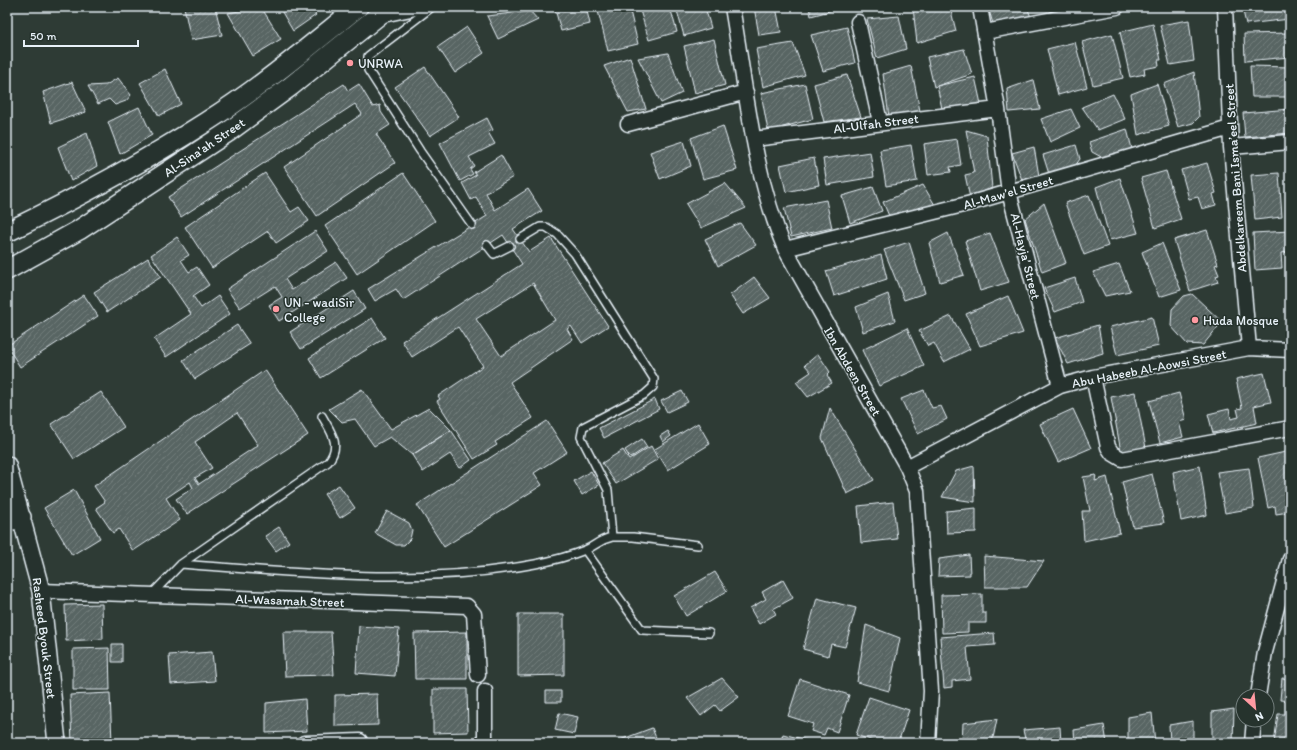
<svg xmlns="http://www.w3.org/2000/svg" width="1297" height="750" viewBox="0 0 1297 750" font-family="Itim,sans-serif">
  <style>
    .building { fill: url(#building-hatch); stroke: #e8f1f8; fill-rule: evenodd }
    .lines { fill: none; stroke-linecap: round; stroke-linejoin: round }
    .service-casing { stroke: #e8f1f8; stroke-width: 10 }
    .minor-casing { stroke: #e8f1f8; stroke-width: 17 }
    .tertiary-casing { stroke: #e8f1f8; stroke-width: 20 }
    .secondary-casing { stroke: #e8f1f8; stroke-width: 22 }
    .service { stroke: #26332d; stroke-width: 7 }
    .minor { stroke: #26332d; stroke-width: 14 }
    .tertiary { stroke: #26332d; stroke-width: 17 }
    .secondary { stroke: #26332d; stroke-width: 19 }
    .poi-dot { fill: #ff9aa2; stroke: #26332d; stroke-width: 1.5 }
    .labels { text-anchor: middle; stroke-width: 3; stroke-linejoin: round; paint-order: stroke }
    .poi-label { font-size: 13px; fill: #e8f1f8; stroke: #26332d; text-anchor: start }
    .street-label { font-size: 13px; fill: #e8f1f8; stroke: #26332d }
  </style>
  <defs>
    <pattern id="building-hatch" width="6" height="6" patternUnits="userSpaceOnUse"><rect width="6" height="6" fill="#596563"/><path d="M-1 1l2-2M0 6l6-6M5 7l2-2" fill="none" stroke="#717c7a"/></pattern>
  </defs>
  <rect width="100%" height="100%" fill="#2e3b35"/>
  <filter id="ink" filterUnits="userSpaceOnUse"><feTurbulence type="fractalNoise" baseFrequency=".025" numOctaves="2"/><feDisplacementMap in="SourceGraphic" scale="8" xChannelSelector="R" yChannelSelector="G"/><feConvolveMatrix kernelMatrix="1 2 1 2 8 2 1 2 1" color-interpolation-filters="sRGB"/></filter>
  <g filter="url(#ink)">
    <path class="building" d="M184 7H215L222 35 191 40Z
      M261 7 281 39 253 56 228 13Z
      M279 7H309L316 15 293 31Z
      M564 7H586L590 24 561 31 555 9Z
      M597 7H629L638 44 608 51Z
      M639 7H670L677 32 649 40Z
      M676 7H705L711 28 684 36Z
      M754 7H776L781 32 759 35Z
      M809 7H844L811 16Z
      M922 7H950L956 31 917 43 913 8Z
      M988 7H1027L1031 17 994 27Z
      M1048 7H1061L1050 11Z
      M1242 7H1288L1290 19 1246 24Z
      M530 11 538 20 498 39 487 16Z
      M899 16 906 49 877 58 867 19Z
      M1189 20 1194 61 1170 65 1160 25Z
      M1153 24 1161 60H1158L1159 66 1144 69 1145 74 1130 77 1120 32Z
      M467 27 484 53 455 73 438 47Z
      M847 27 855 63 823 71 811 35Z
      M1290 33V57L1245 61 1244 34Z
      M1112 34 1123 78 1093 85 1082 42Z
      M714 39 725 85 695 93 684 46Z
      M1075 42 1087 87 1058 95 1047 49Z
      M793 43 805 75 763 87 756 49Z
      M964 49 972 74 934 87 927 57Z
      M668 53 682 93 661 103 638 58Z
      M630 57 646 109 628 112 604 66Z
      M911 66 920 111 889 117 883 74Z
      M1250 66 1290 67V97H1252Z
      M425 67 459 117 430 136 395 87Z
      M165 69 181 104 159 116 140 83Z
      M1194 72 1199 117 1193 123 1178 127 1164 84Z
      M847 75 861 117 824 122 814 84Z
      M975 77 981 104 943 113 937 86Z
      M118 78 131 95 126 101 115 105 109 99 98 104 88 86 106 85Z
      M1033 80 1040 109 1009 112 1007 89Z
      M72 82 86 112 51 123 43 92Z
      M344 84 348 91 359 84 373 107 380 105 381 112 390 125 376 134 395 163 317 216 284 167 362 114 355 104 181 217 168 197Z
      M805 84 813 119 768 131 761 93Z
      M1157 84 1169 126 1138 135 1131 94Z
      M1113 94 1125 119 1098 130 1082 107Z
      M139 107 152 135 120 154 108 122Z
      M1071 109 1080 128 1050 142 1041 119Z
      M1290 109V133L1245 137 1243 113Z
      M487 118 493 130 488 132 495 144 469 157 474 166 470 169 473 174 460 181 440 143Z
      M723 126 737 170 703 179 691 138Z
      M1127 129 1132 149 1105 159 1092 152 1089 142Z
      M966 130 987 136 992 188 970 198 965 175 974 173Z
      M87 133 97 166 71 181 58 147Z
      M957 139 961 165 950 167 951 172 928 175 924 144Z
      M684 141 691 166 660 179 650 152Z
      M911 145 917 181 886 186 880 150Z
      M1076 145 1080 159 1075 166 1049 174 1043 155Z
      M1034 147 1039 176 1022 180 1012 153Z
      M870 152 874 177 827 185 823 159Z
      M501 155 513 177 486 193 495 210 528 189 542 211 513 229 529 252 551 238 608 326 582 343 571 326 567 329 573 339 510 382 533 418 495 442 497 445 474 459 437 401 440 399 438 396 483 366 458 327 412 357 402 341 522 264 503 235 403 300 396 289 375 301 368 289 487 216 476 197 471 200 462 183 476 175 474 172ZM533 283 555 320 501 356 476 319Z
      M814 158 819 185 786 192 780 165Z
      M1207 163 1216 193 1213 194 1216 205 1202 209 1198 197 1189 199 1181 170Z
      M1166 171 1181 219 1155 228 1141 178Z
      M265 173 291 212 299 207 309 221 276 243 268 231 212 268 185 227Z
      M403 173 435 221 357 274 325 226Z
      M1279 173 1282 217 1255 220 1251 175Z
      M1120 178 1138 233 1110 240 1096 187Z
      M725 183 746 208 701 228 686 204Z
      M923 185 935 205 892 223 883 202Z
      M873 187 882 211 850 223 842 196Z
      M1089 195 1108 246 1084 255 1065 203Z
      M826 200 832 228 791 237 784 208Z
      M1044 203 1066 263 1042 272 1025 219Z
      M740 223 756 245 718 266 705 239Z
      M1207 230 1218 264 1215 265 1219 275 1216 276 1218 282 1190 291 1174 240Z
      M315 231 328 251 285 279 292 290 336 262 347 278 279 321 269 305 282 297 275 286 240 308 227 289Z
      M1290 231V252L1281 253 1282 268 1255 270 1253 233Z
      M948 233 964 275 940 282 929 243Z
      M990 233 1009 282 980 291 965 241Z
      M177 237 189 255 181 260 189 272 197 267 209 285 193 296 201 308 218 296 230 314 166 357 154 339 191 314 151 255Z
      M909 242 925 293 904 300 884 250Z
      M1162 243 1181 290 1159 297 1142 252Z
      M881 255 887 279 834 296 826 271Z
      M148 258 161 277 107 312 94 292Z
      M1119 264 1130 291 1105 296 1093 272Z
      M754 277 770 298 743 314 730 295Z
      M1075 278 1082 302 1055 312 1044 288Z
      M354 291 365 309 301 349 290 332Z
      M888 294 895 321 863 332 856 307Z
      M1192 294 1222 322 1203 345 1187 344 1171 326 1172 309 1184 296Z
      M84 295 98 316 20 367 7 346Z
      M1008 296 1023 333 980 346 966 314Z
      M951 316 970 349 944 362 934 343 928 346 919 331Z
      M1152 317 1159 346 1117 355 1110 327Z
      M372 318 385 338 321 378 309 358Z
      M237 325 250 344 195 379 183 360Z
      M1098 325 1103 353 1068 364 1055 338Z
      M907 328 924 366 879 386 862 350Z
      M818 354 830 372 827 375 832 383 808 397 796 382 811 372 805 365Z
      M265 370 308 435 187 514 176 499 193 488 190 482 166 498 180 520 133 551 119 529 113 533 96 508 105 502 94 486ZM237 413 258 445 199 484 195 478 212 468 195 442Z
      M1264 373 1271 402 1254 406 1257 423 1213 433 1208 414 1229 409 1231 419 1239 417 1237 409 1242 408 1236 379Z
      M362 389 391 429 429 408 451 430 412 455 390 437 374 446 355 419 342 422 329 409Z
      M924 390 932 408 941 406 947 419 918 434 901 399Z
      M682 391 688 402 667 412 661 401Z
      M101 392 124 427 74 459 51 424Z
      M1135 392 1146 448 1121 452 1111 397Z
      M1179 393 1186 420 1179 422 1183 437 1160 443 1149 401Z
      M655 399 659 409 604 438 599 428Z
      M830 408 874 480 847 494 822 438Z
      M1073 409 1091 448 1058 462 1040 424Z
      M547 421 567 452 534 473 542 485 444 547 417 505Z
      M698 423 710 444 668 470 655 449Z
      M451 430 471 460 460 468 450 454 423 472 412 455Z
      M668 431 671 436 663 442 660 436Z
      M642 439 647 447 630 458 625 450Z
      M651 446 658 459 616 484 602 463 623 450 629 460Z
      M1290 451V502L1287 503 1289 512 1276 514 1275 506 1268 508 1258 458Z
      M974 466 975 502 942 497 956 471Z
      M1200 466 1207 515 1181 521 1173 472Z
      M1249 468 1254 508 1225 513 1217 472Z
      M591 471 599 485 582 495 574 481Z
      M1152 474 1164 523 1133 527 1122 482Z
      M1096 475 1095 481 1107 477 1120 533 1084 541 1082 511H1090L1083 477Z
      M339 485 355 508 340 518 324 494Z
      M74 490 100 538 72 555 44 508Z
      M893 502 897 539 861 543 858 506Z
      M976 508V532L947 533 946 511Z
      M387 511 409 523 412 530 410 539 404 545H396L375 533Z
      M279 527 289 542 276 551 265 536Z
      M969 555 970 575 938 576 939 559Z
      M984 556 1044 561 1027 587H985Z
      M715 572 727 591 686 616 674 596Z
      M783 580 793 598 773 609 776 614 759 624 750 608 766 599 762 592Z
      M982 594V613H986V623H968V632L942 633 941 595Z
      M817 598 856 608 845 647 831 644 828 656 803 649Z
      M102 604 103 639 66 641 65 605Z
      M518 614H564V675L518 676Z
      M866 625 900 638 889 691 857 682Z
      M359 626 399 629 395 676 356 673Z
      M283 632H331L334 675 285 676Z
      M467 632V679H415L414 633Z
      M994 633 995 645 967 647 970 679 952 681V687L944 688 940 637Z
      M112 644H122V662H112Z
      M109 648 110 690H73V649Z
      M212 652 215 681 171 684 169 655Z
      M722 678 739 697 720 711 715 705 701 716 687 698Z
      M1282 678 1290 679V701L1280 700Z
      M800 679 849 695 837 732 827 728 824 735 811 731 813 724 788 716Z
      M433 689H467L468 732 433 733Z
      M546 691H561V702H546Z
      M110 693 112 743H72L70 695Z
      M377 694 378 725 335 726V695Z
      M869 697 909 710 898 743H879L856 735Z
      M305 699 307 731 266 733V703Z
      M1234 709 1233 743H1212V712Z
      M559 713 578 717 574 734 555 730Z
      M1152 713 1155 743H1128V717Z
      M1278 714H1290V743H1274Z
      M997 719 992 743H962L963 723Z
      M1193 721V743H1170L1169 725Z
      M1104 725 1107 743H1075L1074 730Z
      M1060 727 1061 743H1026L1023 730Z
      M652 728 658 743H612Z
      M783 734 818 743H780Z"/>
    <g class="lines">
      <g class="service-casing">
        <path id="service" d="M432 7 368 56V70L420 151 472 225
          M487 245 494 254 510 246
          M612 537H633L698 545
          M585 550 642 630 709 633
          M181 564C299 573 418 586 535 564 551 561 570 556 585 550 596 546 598 540 612 537L608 490 581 437 583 427 644 395 653 387 654 379 575 254 557 234 546 227H540L520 239
          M151 595 181 564 328 462C342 445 331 432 322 416"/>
      </g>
      <g class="minor-casing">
        <path id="minor" d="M732 7C746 88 753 173 785 249L907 467 917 491 931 691 928 743
          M980 7 998 109 1009 192 1060 386
          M1225 7 1231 147 1249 348
          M378 16 420 7
          M858 22 880 122
          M985 32 1117 7
          M628 124 746 92
          M754 139 998 109
          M1231 147 1290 142
          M785 249 971 203 1230 128
          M1093 377 1108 447 1112 453 1122 459 1290 428
          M907 467 1060 386 1093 377 1249 348 1290 350
          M41 591 467 606 474 614 478 675
          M1258 696 1265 652 1290 559
          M304 743 360 741
          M485 743V691
          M1252 743 1254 720"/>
      </g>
      <g class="tertiary-casing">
        <path id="tertiary" d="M7 465 41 591 57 743
          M7 523 22 517"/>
      </g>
      <g class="secondary-casing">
        <path id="secondary" d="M7 232C75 199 142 163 206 122 260 88 308 47 358 7
          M7 270 79 230 228 132 291 86 389 7"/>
      </g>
      <use href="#service" class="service"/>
      <use href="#minor" class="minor"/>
      <use href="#tertiary" class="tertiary"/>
      <use href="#secondary" class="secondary"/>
    </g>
  </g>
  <g class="poi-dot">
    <circle cx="350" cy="63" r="4"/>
    <circle cx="276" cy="309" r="4"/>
    <circle cx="1195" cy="320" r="4"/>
  </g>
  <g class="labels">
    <g class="poi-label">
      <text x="358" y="68">UNRWA</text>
      <text x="284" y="307">UN - wadiSir<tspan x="284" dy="15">College</tspan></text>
      <text x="1203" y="325">Huda Mosque</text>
    </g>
    <g class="street-label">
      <text transform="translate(876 123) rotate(-7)" y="5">Al-Ulfah Street</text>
      <text transform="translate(204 147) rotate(-34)" y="5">Al-Sina'ah Street</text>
      <text transform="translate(1235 178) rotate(-94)" y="5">Abdelkareem Bani Isma’eel Street</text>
      <text transform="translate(1008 192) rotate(-16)" y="5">Al-Maw’el Street</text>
      <text transform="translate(1026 256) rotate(76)" y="5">Al-Hayja’ Street</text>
      <text transform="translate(1149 368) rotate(-11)" y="5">Abu Habeeb Al-Aowsi Street</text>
      <text transform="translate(853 371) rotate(60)" y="5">Ibn Abdeen Street</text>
      <text transform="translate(290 600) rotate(2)" y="5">Al-Wasamah Street</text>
      <text transform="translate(45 638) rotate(83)" y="5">Rasheed Byouk Street</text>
    </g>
  </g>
  <rect width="1297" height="750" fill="none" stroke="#26332d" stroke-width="24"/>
  <rect x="12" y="12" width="1273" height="726" fill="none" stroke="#e8f1f8" stroke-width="1.5" filter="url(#ink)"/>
  <g transform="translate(1255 708) rotate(153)"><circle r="19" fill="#26332d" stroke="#747f7e"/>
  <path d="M0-3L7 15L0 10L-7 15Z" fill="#ff9aa2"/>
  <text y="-6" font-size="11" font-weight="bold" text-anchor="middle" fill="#e8f1f8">N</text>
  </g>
  <path d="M24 40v6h114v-6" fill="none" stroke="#e8f1f8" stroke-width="2"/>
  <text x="30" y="40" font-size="12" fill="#e8f1f8" stroke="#26332d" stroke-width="3" paint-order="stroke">50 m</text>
</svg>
